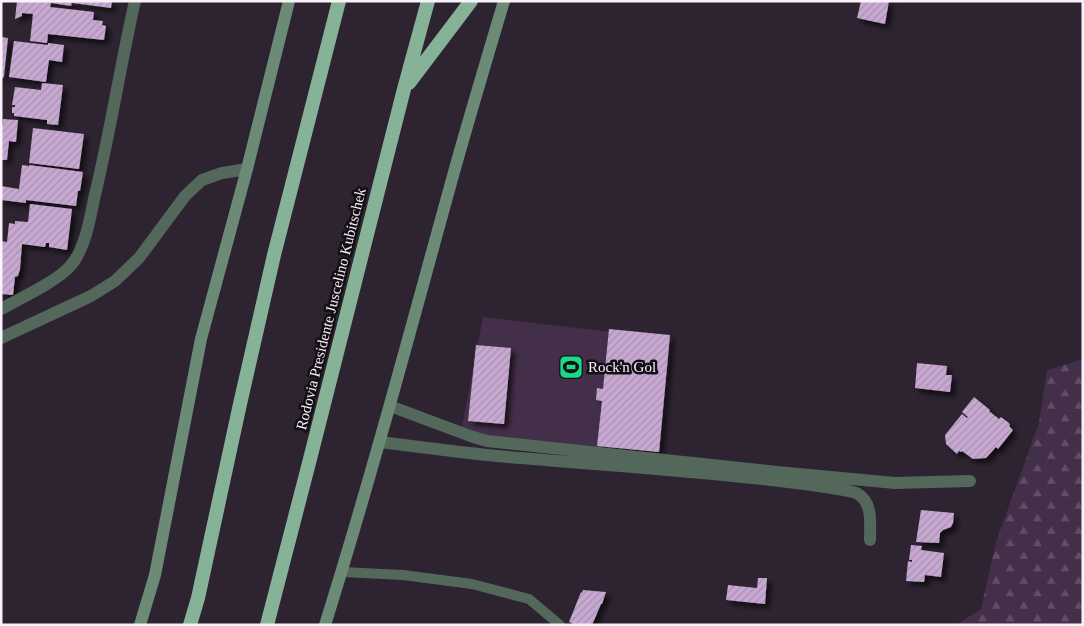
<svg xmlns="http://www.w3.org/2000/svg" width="1084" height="626" viewBox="0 0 1084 626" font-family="Georgia,serif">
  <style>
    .green { fill: #442f4a }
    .forest { fill: url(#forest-firs) }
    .building { fill: url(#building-hatch); filter: url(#shadow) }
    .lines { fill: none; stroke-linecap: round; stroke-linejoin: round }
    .service { stroke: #53675b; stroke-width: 10 }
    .minor { stroke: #53675b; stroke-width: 12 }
    .secondary { stroke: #6b8b77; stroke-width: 12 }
    .trunk { stroke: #86b297; stroke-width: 14 }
    .labels { text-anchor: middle; stroke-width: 5; stroke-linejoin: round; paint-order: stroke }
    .street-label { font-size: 15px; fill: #f9f2fb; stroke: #130e14 }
    .poi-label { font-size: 15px; fill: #f9f2fb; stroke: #130e14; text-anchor: start }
  </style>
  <defs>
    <pattern id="forest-firs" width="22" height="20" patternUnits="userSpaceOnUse" patternTransform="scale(1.25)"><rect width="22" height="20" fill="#442f4a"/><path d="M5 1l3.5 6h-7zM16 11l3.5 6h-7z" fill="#604e65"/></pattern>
    <pattern id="building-hatch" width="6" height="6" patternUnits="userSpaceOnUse" patternTransform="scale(1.25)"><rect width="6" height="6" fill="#c7a8d1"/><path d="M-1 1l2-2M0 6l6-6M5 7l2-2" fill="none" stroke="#a890b0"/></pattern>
    <filter id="shadow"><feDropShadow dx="4.5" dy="4.5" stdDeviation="2.5" flood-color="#0009"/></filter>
  </defs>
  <rect width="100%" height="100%" fill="#2d2331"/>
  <path class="green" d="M483 317 672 339 660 460 460 437Z"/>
  <path class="forest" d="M1083 359V625H956L981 609 996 542 1039 423 1047 370Z"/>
  <path class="building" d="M17 1H112L111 8 72 3 71 6 51 3 50 7 94 12 93 20 103 21 102 25 106 26 104 40 48 34 47 43 30 41 33 14 22 13V16L15 19Z
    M861 1H889L885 24 857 18Z
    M1 37 8 38 4 76 3 78H1Z
    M14 41 48 45V43L64 45 62 62 49 60 46 82 9 77Z
    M42 83 63 85 58 125 47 124V120L14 116V113H12V107H15V105H12L15 87 41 90Z
    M3 119 18 120 16 142 9 141 7 160H1V133Z
    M33 128 84 134 79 169 29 163Z
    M22 165 29 166V165L83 172 80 191H78L76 206 26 200V203L1 200V186L19 189Z
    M30 204 72 209 67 250 49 247V243H46L45 247 22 244 20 269 18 276 15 277 13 295 1 294V241L7 242 9 223 15 224V221L28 222Z
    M609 329 670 335 659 452 597 446 602 401 596 400 597 388 603 389Z
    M476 345 511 348 504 424 468 421Z
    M917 363 947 366 946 375H952L950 392 915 388Z
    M974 397 990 410 989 411 999 419 1001 417 1009 423 1010 425 1009 426 1013 430 998 449 996 447 986 458 973 459 962 451 961 452 959 451 957 454 946 444 945 435 962 414 967 418 968 417 962 412Z
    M921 510 954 513 953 523 951 527 943 530 940 533 939 543 916 542Z
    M911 545 922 546 921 550 944 553 941 577 925 575 924 582 906 581 908 561 912 562V560H909Z
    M758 578H767L765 604 726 600 728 585 757 588Z
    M583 590 606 592 602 604H601L592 625H576L569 622 581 592 582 593Z"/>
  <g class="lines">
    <path class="service" d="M342 572 403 575 472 584 529 599 560 625"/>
    <path class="minor" d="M1 309C19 299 60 280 72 264 85 248 90 219 94 199 110 134 120 67 135 1
      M1 338 91 296 115 281 139 258 185 196 202 180 222 173 247 169
      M390 406 473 437 487 441 777 472 895 483 970 481
      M380 442C419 447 458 452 497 456 611 466 725 472 838 489 844 490 853 491 858 494 873 503 870 524 870 540"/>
    <path class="secondary" d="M140 625 155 575 201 339 247 169 289 1
      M325 625C372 475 412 324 454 172 470 115 487 58 504 1"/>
    <path class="trunk" d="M409 83 471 1
      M190 625 198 598 240 404 274 255 339 1
      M267 625 310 459 404 89 428 1"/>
  </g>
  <defs>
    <g id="stadium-square" transform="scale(1.25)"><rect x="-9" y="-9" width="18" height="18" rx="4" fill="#1ad988" stroke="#130e14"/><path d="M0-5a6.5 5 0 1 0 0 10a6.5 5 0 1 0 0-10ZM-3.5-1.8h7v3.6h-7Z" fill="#111"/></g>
  </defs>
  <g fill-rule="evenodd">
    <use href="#stadium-square" x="571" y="367"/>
  </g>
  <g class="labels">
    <g class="street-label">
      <text transform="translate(331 309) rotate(-76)" y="5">Rodovia Presidente Juscelino Kubitschek</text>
    </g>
    <g class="poi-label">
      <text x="588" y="372">Rock'n Gol</text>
    </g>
  </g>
  <rect width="1084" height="626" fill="none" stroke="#f9f2fb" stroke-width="5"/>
</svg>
